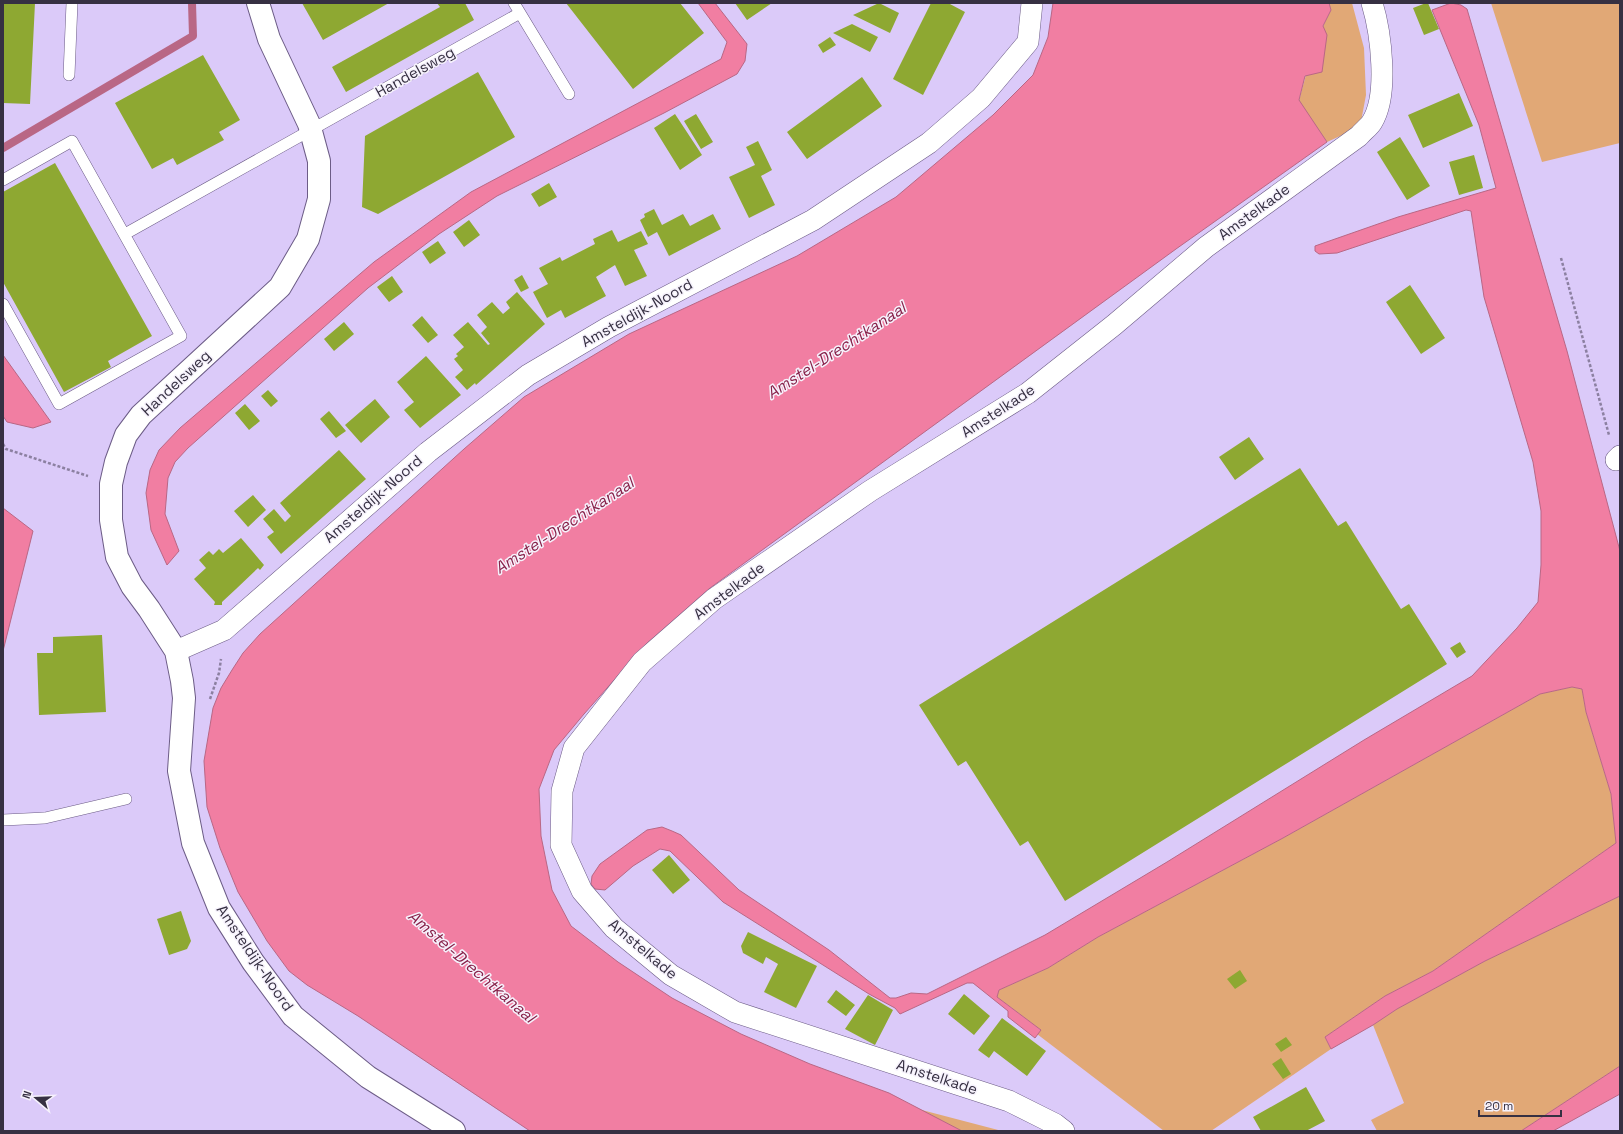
<svg xmlns="http://www.w3.org/2000/svg" width="1623" height="1134" viewBox="0 0 1623 1134" font-family="'Space Grotesk',sans-serif">
  <style>
    .green { fill: #e1a876 }
    .water { fill: #f17ea2; stroke: #b96785 }
    .lines { fill: none; stroke-linecap: round; stroke-linejoin: round }
    .stream { stroke: #b96785; stroke-width: 8 }
    .building { fill: #8ea832 }
    .lane-casing { stroke: #6c5c86; stroke-width: 12 }
    .street-casing { stroke: #6c5c86; stroke-width: 22 }
    .secondary-casing { stroke: #6c5c86; stroke-width: 24 }
    .path { stroke: #8c80a1; stroke-width: 2.5; stroke-dasharray: 3 2; stroke-linecap: butt }
    .lane { stroke: #fff; stroke-width: 11 }
    .street { stroke: #fff; stroke-width: 21 }
    .secondary { stroke: #fff; stroke-width: 22 }
    .labels { text-anchor: middle; stroke-width: 3; stroke-linejoin: round; paint-order: stroke }
    .street-label { font-size: 15px; fill: #363042; stroke: #f6f2fc }
    .water-label { font-size: 16px; font-style: italic; fill: #872149; stroke: #f6f2fc }
  </style>
  <rect width="100%" height="100%" fill="#dbcaf9"/>
  <path class="green" d="M1329 3H1352L1364 48 1366 95 1360 127 1327 142 1299 101C1307 70 1316 38 1331 10Z
    M1491 3H1620V143L1542 162Z
    M1572 687 1582 689 1586 712 1611 794 1616 843 1433 971 1385 996 1325 1037 1331 1049 1211 1131H1164L1037 1034 1041 1030 997 997 999 990 1048 968 1098 937 1283 838 1540 694Z
    M1620 896V1066L1521 1131H1377L1371 1120 1404 1103 1373 1025 1397 1009 1485 961Z
    M918 1109 1002 1131H962Z"/>
  <path class="water" d="M698 3H715L747 44 745 61 737 74 664 113 497 196 439 234 368 288 188 448 175 462 168 478 165 514 179 551 167 565 151 530 146 493 150 470 159 450 180 428 374 262 471 192 721 59 727 42Z
    M1053 3H1329L1331 10 1323 26 1327 35 1322 72 1305 76 1299 100 1327 142 1176 249 710 588 646 644 584 714 554 750 539 789 541 836 552 890 571 926 618 962 672 998 741 1034 810 1064 889 1093 962 1131H530L358 1016 307 985 289 971 267 941 238 892 220 848 207 807 204 761 213 708 221 688 232 670 243 653 260 634 464 449 524 397 629 334 797 256 896 197 993 115 1033 75 1048 37Z
    M1451 3 1461 5 1467 9 1567 351 1620 551V896L1485 961 1397 1009 1373 1025 1331 1049 1325 1037 1385 996 1433 971 1616 843 1611 794 1586 712 1582 689 1572 687 1540 694 1283 838 1098 937 1048 968 999 990 997 997 1041 1030 1035 1038 1008 1017V1011L973 983H967L900 1014 895 1008 869 994 723 902 670 851 660 849 633 866 605 890 595 889 591 884 592 876 600 864 647 830 662 827 672 831 681 835 739 890 829 950 890 998H896L911 993 927 994 1045 935 1167 862 1364 740 1472 676 1517 628 1538 602 1541 565V511L1533 462 1484 297 1471 211 1466 210 1337 253 1319 254 1315 251V246L1398 217 1496 188 1479 125 1432 10Z
    M3 355 51 422 33 428 7 422 3 416Z
    M3 508 33 531 3 651Z
    M1620 1066V1094L1553 1131H1521Z"/>
  <g class="lines">
    <path class="stream" d="M3 148 193 36 192 3"/>
  </g>
  <path class="building" d="M3 3H35L30 104 3 103Z
    M302 3H389L323 40Z
    M437 3H465L474 20 346 92 332 67 440 7Z
    M566 3H680L704 33 633 89Z
    M735 3H772L747 20Z
    M879 3 899 13 890 33 853 15Z
    M931 3H948L965 12 923 95 893 79Z
    M1426 3H1428L1439 29 1424 35 1413 8Z
    M852 24 878 37 870 52 833 33Z
    M830 37 836 45 823 53 818 45Z
    M203 55 240 120 219 132 224 140 177 165 173 158 152 169 115 103Z
    M478 72 515 137 378 214 362 207 365 136Z
    M862 77 882 106 807 159 787 132Z
    M1459 93 1473 126 1423 148 1408 115Z
    M675 114 702 155 680 170 654 128Z
    M696 114 713 142 701 149 684 121Z
    M1400 137 1430 186 1407 200 1377 152Z
    M758 141 772 170 761 176 775 205 749 218 729 177 755 165 746 147Z
    M1474 155 1483 188 1459 195 1449 162Z
    M55 163 152 336 108 361 111 367 64 392 3 282V192Z
    M549 183 557 197 539 207 531 194Z
    M654 209 662 225 683 214 690 226 713 214 721 229 669 256 657 232 648 237 640 220 645 217 644 214Z
    M469 220 480 235 464 247 453 232Z
    M612 230 618 242 641 231 648 244 634 250 647 276 625 286 615 265 596 277 606 296 565 318 561 310 547 318 533 292 548 284 539 268 560 257 562 261 595 244 593 239Z
    M438 241 446 253 430 264 422 252Z
    M522 275 529 288 521 292 514 280Z
    M392 276 403 292 389 302 377 287Z
    M1410 285 1445 338 1421 354 1386 302Z
    M517 292 545 324 476 385 475 383 467 390 455 377 463 370 454 359 458 356 456 354 464 347 453 335 468 322 488 345 490 344 481 333 487 327 477 315 492 302 503 314 510 308 506 302Z
    M422 316 438 335 428 343 412 325Z
    M344 322 354 334 334 351 324 339Z
    M426 356 461 395 420 428 404 410 414 402 397 382Z
    M268 390 278 401 271 407 261 396Z
    M375 399 390 417 361 443 345 425Z
    M245 404 260 421 249 430 235 413Z
    M329 411 346 431 336 438 320 419Z
    M1249 437 1264 459 1235 480 1219 457Z
    M339 450 366 479 281 554 267 537 274 532 263 519 274 509 285 522 291 516 280 503Z
    M1300 468 1338 526 1346 521 1401 609 1409 604 1447 664 1065 901 1028 841 1020 846 966 761 958 766 919 705Z
    M253 495 266 510 248 527 234 511Z
    M241 538 264 565 260 570 258 568 236 589 222 602V605H214L215 602 194 579 206 568 199 560 209 551 213 555 219 549 223 553Z
    M102 635 106 712 39 715 37 653H53V637Z
    M1460 642 1466 652 1457 658 1450 648Z
    M669 855 690 880 673 894 652 870Z
    M181 911 191 941 187 949 169 955 157 919Z
    M748 932 817 966 796 1008 764 992 778 964 766 957 763 964 743 953 741 946Z
    M1240 970 1247 981 1235 989 1227 979Z
    M836 990 855 1005 846 1016 827 1002Z
    M964 994 990 1016 974 1035 948 1014Z
    M868 995 893 1010 875 1045 845 1029Z
    M1002 1018 1046 1051 1027 1076 994 1051 989 1058 978 1050Z
    M1286 1037 1292 1045 1281 1052 1275 1044Z
    M1281 1058 1291 1074 1283 1079 1272 1064Z
    M1306 1087 1325 1121 1306 1131H1261L1253 1117Z"/>
  <g class="lines">
    <g class="lane-casing">
      <path id="lane" d="M514 3 569 94
        M69 75 72 3
        M3 180 72 141 181 336 59 404 3 304
        M125 234 520 13
        M3 820 45 818 126 799"/>
    </g>
    <g class="street-casing">
      <path id="street" d="M1616 460 1620 456
        M176 651 224 630 428 452 528 375 609 327 813 220 929 143 981 98 1028 42 1032 3
        M1064 1131 1055 1124 1009 1101 735 1012 671 975 614 928 582 891 561 845 562 791 574 748 642 662 714 599 870 491 1028 393 1114 325 1206 247 1359 136C1363 131 1369 127 1372 122 1389 95 1381 33 1372 3"/>
    </g>
    <g class="secondary-casing">
      <path id="secondary" d="M258 3 269 39 309 124 319 161V199L308 239 280 287 141 415 126 435 116 462 111 484V520L117 557 132 586 149 609 176 651 182 681 184 698 179 771 193 843 219 908 253 962 293 1016 368 1077 454 1131"/>
    </g>
    <path class="path" d="M1561 258 1609 435
      M3 444 6 449 88 476
      M210 699 219 673 221 659"/>
    <use href="#lane" class="lane"/>
    <use href="#street" class="street"/>
    <use href="#secondary" class="secondary"/>
  </g>
  <g class="labels">
    <g class="street-label">
      <text transform="translate(415 72) rotate(-29)" y="5">Handelsweg</text>
      <text transform="translate(1254 212) rotate(-36)" y="5">Amstelkade</text>
      <text transform="translate(637 313) rotate(-29)" y="5">Amsteldijk-Noord</text>
      <text transform="translate(176 383) rotate(-43)" y="5">Handelsweg</text>
      <text transform="translate(998 411) rotate(-33)" y="5">Amstelkade</text>
      <text transform="translate(373 499) rotate(-41)" y="5">Amsteldijk-Noord</text>
      <text transform="translate(729 591) rotate(-37)" y="5">Amstelkade</text>
      <text transform="translate(643 949) rotate(40)" y="5">Amstelkade</text>
      <text transform="translate(255 958) rotate(56)" y="5">Amsteldijk-Noord</text>
      <text transform="translate(937 1077) rotate(18)" y="5">Amstelkade</text>
    </g>
    <g class="water-label">
      <text transform="translate(836 350) rotate(-33)" y="6">Amstel-Drechtkanaal</text>
      <text transform="translate(564 525) rotate(-33)" y="6">Amstel-Drechtkanaal</text>
      <text transform="translate(472 966) rotate(41)" y="6">Amstel-Drechtkanaal</text>
    </g>
  </g>
  <rect width="1623" height="1134" fill="none" stroke="#363042" stroke-width="8"/>
  <g transform="translate(36 1098) rotate(289)" stroke="#f6f2fc" stroke-width="3" paint-order="stroke">
  <path d="M0-3L7 15L0 10L-7 15Z" fill="#363042"/>
  <text y="-6" font-size="11" font-weight="bold" text-anchor="middle" fill="#363042">N</text>
  </g>
  <path d="M1479 1110v6h82v-6" fill="none" stroke="#363042" stroke-width="2"/>
  <text x="1485" y="1110" font-size="12" fill="#363042" stroke="#f6f2fc" stroke-width="3" paint-order="stroke">20 m</text>
</svg>
